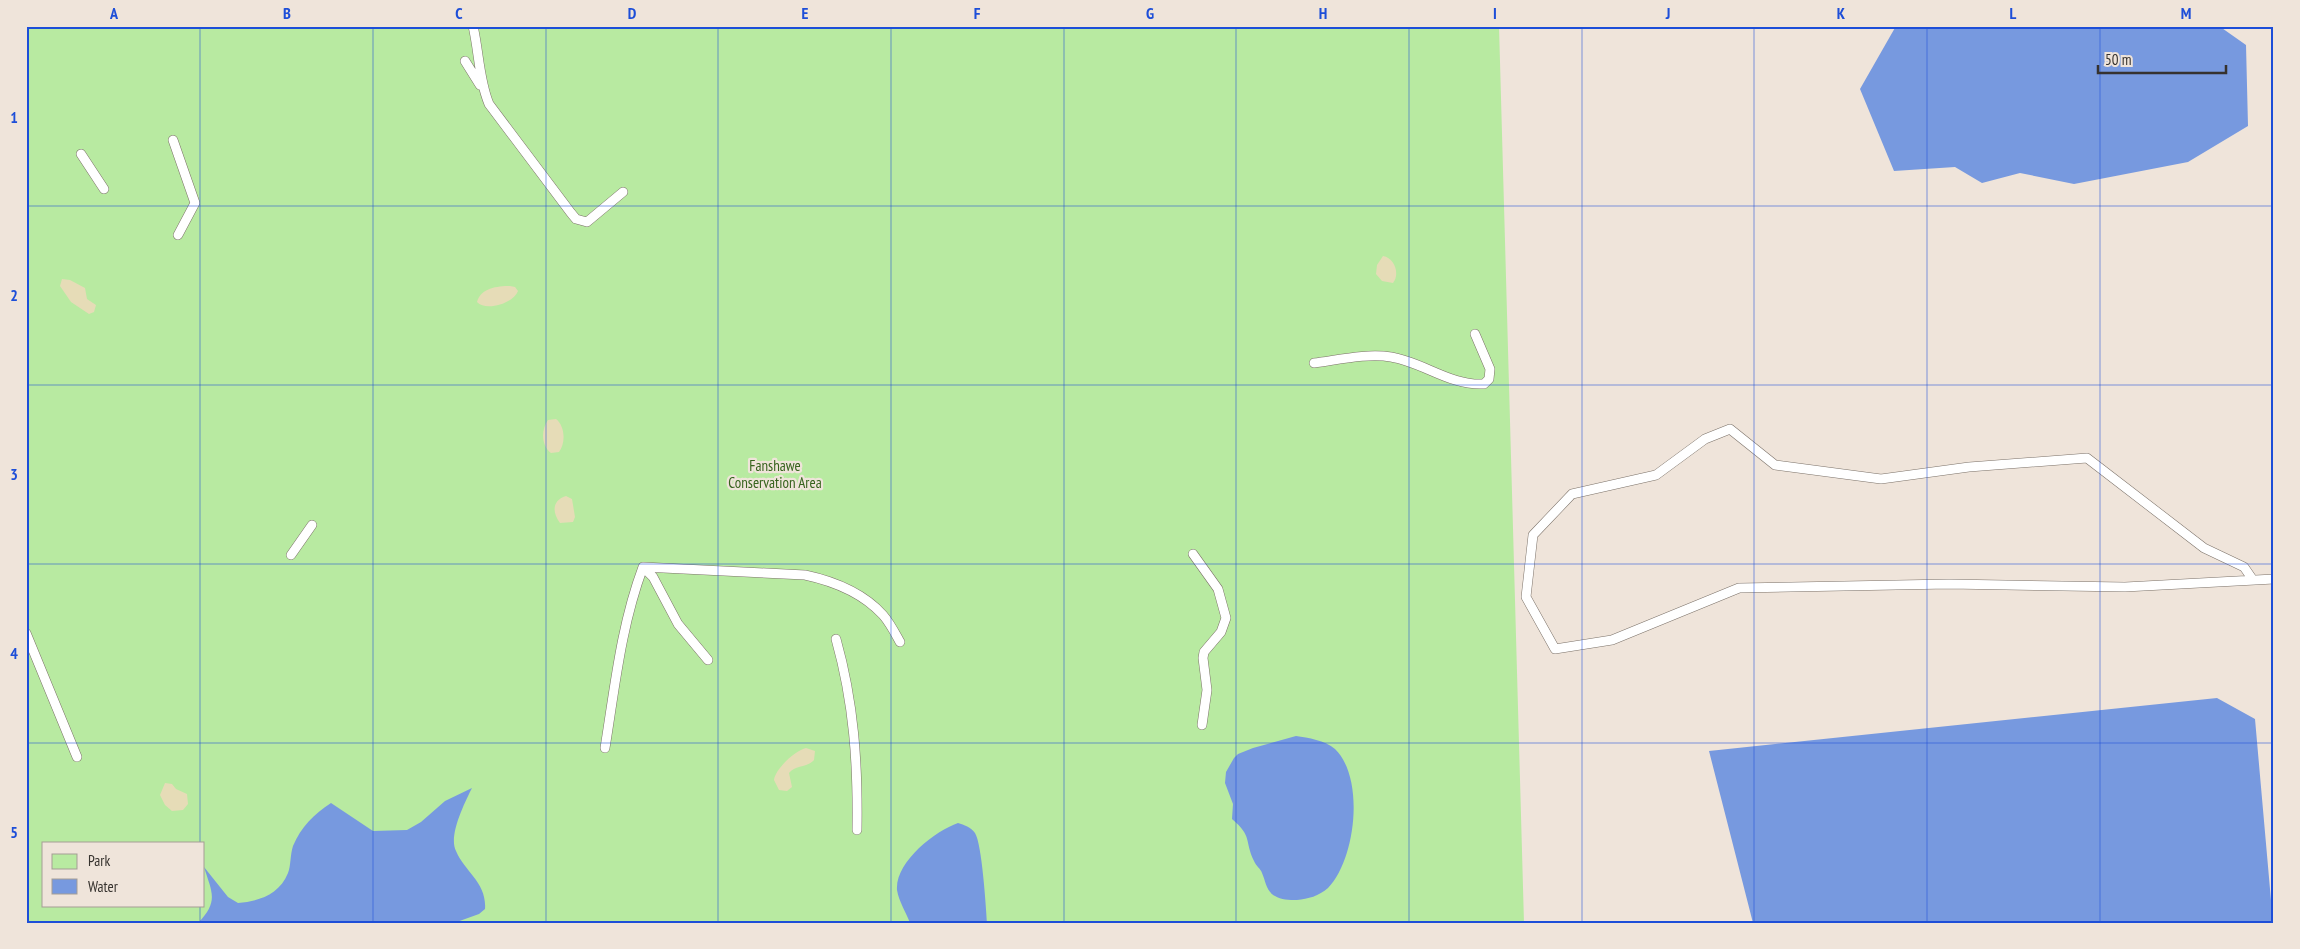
<svg xmlns="http://www.w3.org/2000/svg" width="2300" height="949" viewBox="0 0 2300 949" font-family="'PT Sans Narrow',sans-serif">
  <style>
    .green { fill: #b8eaa1; fill-rule: evenodd }
    .sand { fill: #e6dcb7 }
    .water { fill: #7799df }
    .lines { fill: none; stroke-linecap: round; stroke-linejoin: round }
    .service-casing { stroke: #7b7168; stroke-width: 10 }
    .service { stroke: #fff; stroke-width: 9 }
    .grid { fill: none; stroke: #1d4ed8; stroke-width: 1; stroke-opacity: 0.55 }
    .labels { text-anchor: middle; stroke-width: 4.5; stroke-linejoin: round; paint-order: stroke }
    .park-label { font-size: 15px; fill: #36631d; stroke: #efe4da }
    .neatline { fill: none; stroke: #1d4ed8; stroke-width: 2 }
    .grid-label { font-size: 16px; text-anchor: middle; font-weight: bold; fill: #1d4ed8 }
  </style>
  <rect width="100%" height="100%" fill="#efe4da"/>
  <path class="green" d="M26 26H1499L1524 923H26ZM44 843H204V905H44Z"/>
  <path class="sand" d="M1383 256C1395 258 1400 274 1393 283L1382 281 1376 274 1377 265Z
    M62 279 70 280 85 288 87 299 96 305 94 312 89 314 71 302 60 286Z
    M510 286 515 287 518 291C514 303 486 312 477 302 481 288 497 286 510 286Z
    M556 419C565 426 566 443 559 452L551 453C541 445 541 430 548 420Z
    M566 496 572 499 575 517 573 522 560 523C552 513 552 500 566 496Z
    M806 748 815 751 814 760C807 768 795 765 789 773L792 787 787 791 779 790 774 780C775 769 796 750 806 748Z
    M165 783 172 784 176 789 187 794 188 804 183 810 172 811 165 805 160 795Z"/>
  <path class="water" d="M1896 26H2219L2246 45 2248 126 2188 162 2074 184 2020 173 1982 183 1955 167 1894 171 1860 89Z
    M2217 698 2255 719 2273 923H1753L1709 751Z
    M1296 736C1308 738 1325 740 1335 749 1365 778 1356 859 1328 888 1319 896 1308 899 1297 900 1289 900 1281 900 1275 896 1266 891 1266 882 1262 873 1261 869 1256 866 1254 861 1244 840 1253 837 1232 819L1233 804 1225 783 1226 772 1234 758 1238 754 1253 748Z
    M472 788C465 802 448 836 456 851 465 872 487 883 485 909L479 914 454 923H198C219 901 212 893 204 867L228 897 238 903C259 901 279 895 288 873 291 865 290 855 293 846 301 827 314 814 331 803L373 831 407 830 421 822 445 801Z
    M958 823C964 825 971 827 975 833 982 844 986 907 987 923H910C906 912 899 902 897 890 895 862 935 831 958 823Z"/>
  <g class="lines">
    <g class="service-casing">
      <path id="service" d="M473 26C479 52 479 80 489 104L571 213 576 219 587 222 623 192
        M465 61 480 85
        M173 140 195 203 178 235
        M81 154 104 189
        M1314 363C1338 360 1367 353 1391 357 1423 362 1450 386 1484 384L1489 379 1490 369 1475 334
        M1193 554 1218 589 1226 618 1221 632 1204 652 1203 658 1207 690 1202 725
        M291 555 312 525
        M643 567 653 577 678 624 708 660
        M2253 580 2244 567 2204 548 2087 458 1969 467 1881 479 1775 465 1730 429 1705 439 1656 475 1572 494 1533 535 1526 597 1555 649 1612 640 1739 588 1949 584 2125 587 2274 579
        M26 633 77 757
        M836 639C854 703 858 764 857 830
        M605 748C615 686 621 626 643 567L805 575C833 581 863 593 883 615 890 623 895 633 900 642"/>
    </g>
    <use href="#service" class="service"/>
  </g>
  <path class="grid" d="M200 26V843M373 26V923M546 26V923M718 26V923M891 26V923M1064 26V923M1236 26V923M1409 26V923M1582 26V923M1754 26V923M1927 26V923M2100 26V923M26 206H2274M26 385H2274M26 564H2274M26 743H2274M200 905V923"/>
  <g class="labels">
    <g class="park-label">
      <text x="775" y="471">Fanshawe<tspan x="775" dy="17">Conservation Area</tspan></text>
    </g>
  </g>
  <rect width="2300" height="949" fill="none" stroke="#efe4da" stroke-width="55"/>
  <rect x="42" y="842" width="162" height="65" fill="#efe4da" stroke="#a59d95"/>
  <rect x="52" y="854" width="25" height="15" fill="#b8eaa1" stroke="#a59d95"/>
  <text x="88" y="866" font-size="15" fill="#36322e">Park</text>
  <rect x="52" y="879" width="25" height="15" fill="#7799df" stroke="#a59d95"/>
  <text x="88" y="892" font-size="15" fill="#36322e">Water</text>
  <path d="M2098 65v8h128v-8" fill="none" stroke="#36322e" stroke-width="2.5"/>
  <text x="2105" y="65" font-size="15" fill="#36322e" stroke="#efe4da" stroke-width="4" paint-order="stroke">50 m</text>
  <rect x="28" y="28" width="2244" height="894" class="neatline"/>
  <g class="grid-label">
    <text x="114" y="19">A</text>
    <text x="287" y="19">B</text>
    <text x="459" y="19">C</text>
    <text x="632" y="19">D</text>
    <text x="805" y="19">E</text>
    <text x="977" y="19">F</text>
    <text x="1150" y="19">G</text>
    <text x="1323" y="19">H</text>
    <text x="1495" y="19">I</text>
    <text x="1668" y="19">J</text>
    <text x="1841" y="19">K</text>
    <text x="2013" y="19">L</text>
    <text x="2186" y="19">M</text>
    <text x="14" y="123">1</text>
    <text x="14" y="301">2</text>
    <text x="14" y="480">3</text>
    <text x="14" y="659">4</text>
    <text x="14" y="838">5</text>
  </g>
</svg>
